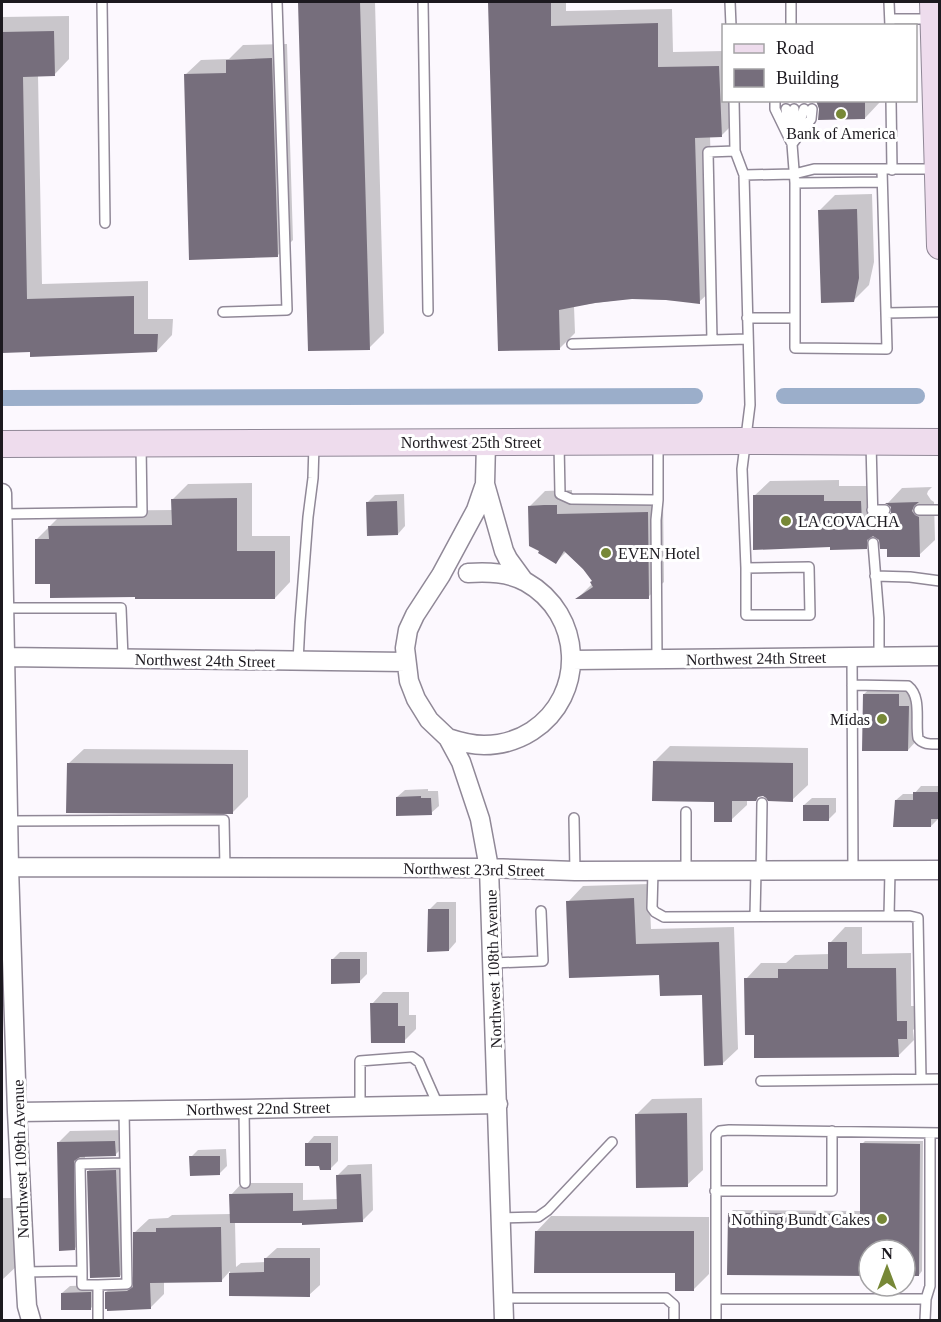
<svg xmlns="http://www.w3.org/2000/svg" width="941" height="1322" viewBox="0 0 941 1322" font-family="'Times New Roman',serif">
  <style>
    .shadow { fill: #0003 }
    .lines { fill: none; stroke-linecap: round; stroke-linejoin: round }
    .canal { stroke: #9baeca; stroke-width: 16 }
    .building { fill: #766e7c }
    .service-casing { stroke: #908897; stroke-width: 12 }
    .minor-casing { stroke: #908897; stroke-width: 21 }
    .secondary-casing { stroke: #908897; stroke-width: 28 }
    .service { stroke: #fff; stroke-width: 9 }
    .minor { stroke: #fff; stroke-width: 18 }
    .secondary { stroke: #eedced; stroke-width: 26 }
    .poi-dot { fill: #778837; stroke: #fff; stroke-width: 2 }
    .labels { text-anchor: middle; stroke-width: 6; stroke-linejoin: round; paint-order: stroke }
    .poi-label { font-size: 16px; fill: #1c191f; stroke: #fff; text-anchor: start }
    .street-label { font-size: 16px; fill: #1c191f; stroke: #fff }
  </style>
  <rect width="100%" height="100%" fill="#fcf8fe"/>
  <path class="shadow" d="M300 2H375L384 333 369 348 309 350Z
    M489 2H566V11L672 9 673 52 724 51V100H736L737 120 721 136H710L715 287 699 302 632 298 574 306 575 333 560 348 499 350Z
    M69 16V59L54 75H38L42 284 148 281V319H173L172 335 157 351H2V17Z
    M287 44 293 240 277 256 185 75 201 60 229 59 243 45Z
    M782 100H880V102L865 118 820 109 816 102 803 101 799 103 795 101 790 102 785 101 783 102Z
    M872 194 874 262 869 285 853 301 819 211 835 195Z
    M839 480V486H876L877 507 889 514 893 511V506L888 503 902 488 932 487 928 491 927 494 931 500 934 502 935 540 919 555 889 547 877 537 866 548 832 546 754 496 770 481Z
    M252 483V536H290V582L275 598 136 596 51 583 36 540 65 511 173 510V499L188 484Z
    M572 490V499L663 497 664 582 648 597 578 598 592 584 594 580 566 552 556 562 530 506 545 491Z
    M404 494 405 526 398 534 367 503 375 495Z
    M876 683H910V696H920L919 738 908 750 864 694Z
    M670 746 808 748V785L792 800 763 795 747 800V805L731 820 715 800 654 762Z
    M84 749 248 750V797L232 813 68 764Z
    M921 786H940V817H938V819L931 826 896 800 903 794H914Z
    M428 789V791H438L439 806 431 813 397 797 405 790Z
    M812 798H836V812L828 820 804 805Z
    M649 884 651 929 734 927 738 1049 722 1064 704 993 661 974 568 902 583 886Z
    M437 902H456V942L449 950 429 910Z
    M845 927H862V954L911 953V1006H922V1022L913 1030 914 1040 898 1056 755 1034 746 979 761 963H786L795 955 830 954V943Z
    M340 952H367V974L359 982 332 960Z
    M383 992H409V1015H416V1029L404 1041 372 1004Z
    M702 1098 703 1170 687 1185 636 1115 652 1099Z
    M126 1130 127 1143 115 1155 85 1156 86 1237 74 1249 59 1142 70 1131Z
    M314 1136H338V1161L331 1168 307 1144Z
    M865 1141H923L922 1271 919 1275H905V1250H869V1274L729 1214 733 1210 862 1211V1144Z
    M226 1149 227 1166 219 1174 191 1157 198 1150Z
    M127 1159 131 1264 120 1276 88 1171 100 1160Z
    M372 1164 373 1210 362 1221 235 1222 236 1267 241 1263 266 1262V1258L277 1248H320V1285L309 1295 231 1294 230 1271 222 1280 164 1281V1294L150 1308 106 1292 121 1278 135 1277 134 1233 149 1219 168 1218 172 1215 231 1214V1195L242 1183H303V1200L338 1199 337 1176 348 1165Z
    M2 1198H19L18 1265 2 1280Z
    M551 1216 709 1217V1274L694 1289 676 1271 536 1232Z
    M98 1285V1301L91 1308 62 1293 70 1286Z"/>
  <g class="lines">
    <path class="canal" d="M784 396H917
      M2 398 695 396"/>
  </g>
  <path class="building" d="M298 2H360L370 350 308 351Z
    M488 2H551V26L658 23V67L719 66 722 137 695 138 700 304 666 300 632 299 595 303 559 310 560 350 498 351Z
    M54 31 55 76 23 77 27 299 134 296V334H158L157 352 30 357V352L2 353V32Z
    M272 58 278 257 189 260 184 74 226 73V60Z
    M816 100H865V119L818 120 819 109Z
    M857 209 859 278 854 302 821 303 818 210Z
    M753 495H824V501H861L862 522H866L868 526 873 529 877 527 880 521H885V517L891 513V507L885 503 919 502 914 506 912 511 915 515 919 517 920 557H887V549H880L879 540 873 536 867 540V549L830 550V547L753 550Z
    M237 498V551H275V599H135V597L50 598V584H35V539H49L48 526 172 525 171 499Z
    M397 501 398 535 367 536 366 502Z
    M544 505H557V514L648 512 649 599H575L593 587 590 582 592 581 583 569 564 551 556 564 538 553 539 551 529 546 528 506Z
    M863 694H899V706H909L908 751H862Z
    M653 761 793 763V802L768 801 766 798 763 796 758 797 756 801H732V822H714V802L652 801Z
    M67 763 233 764V814L66 813Z
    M913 792H939V819H931V827H893L895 800H913Z
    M421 796V798H431L432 815 396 816V797Z
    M803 805H829V821H803Z
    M634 898 636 944 719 942 723 1065 704 1066 702 995 660 996 659 975 569 978 566 901Z
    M428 909H449V951L427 952Z
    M828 942H847V968H896L897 1021H907V1039H898L899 1057 754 1058V1035H745L744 978H778V969H828Z
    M331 959H360V983L331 984Z
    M370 1003H398V1026H405V1043H371Z
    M687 1113 688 1187 636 1188 635 1114Z
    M115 1141 116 1156 80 1157 74 1161 75 1250 59 1251 57 1142Z
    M305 1143H331V1170H320L319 1166H305Z
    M860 1143 920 1144 919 1276H905V1250H869V1276L727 1275 728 1213 860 1214Z
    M189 1156H220V1175L190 1176Z
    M116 1170 120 1277 90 1278 87 1171Z
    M361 1174 363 1222 302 1225V1223H230L229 1194 293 1193V1211L337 1209 336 1175Z
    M221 1227 222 1282 150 1283 151 1309 107 1311V1309H105V1292L127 1291 133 1287V1232H156V1228Z
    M535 1231H694V1291H675V1273H534Z
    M264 1258H310V1297L229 1296V1273L264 1272Z
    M90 1292H91V1310H61V1293Z"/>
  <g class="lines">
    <g class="service-casing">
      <path id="service" d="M102 2 105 223
        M423 2 428 311
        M730 2 731 26
        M791 2V26
        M889 2 890 26
        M890 19H932
        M734 100 735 151 744 175 750 405 742 469 746 568V615H810L809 567 746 568
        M775 100V109L791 142
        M891 100 892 170
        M786 109 789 127
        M794 109 792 144 795 183V318
        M797 130 804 109
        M792 144 811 119 812 109
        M744 175 794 174 814 169H936
        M795 183 882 182
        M223 312 287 310 277 2
        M886 313 940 312
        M747 318H795V348L887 349 882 170
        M712 340 708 152 735 151
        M572 344 748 339
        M871 443 873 522
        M559 444 560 494 571 499 658 500V444
        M872 510H885
        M919 510H940
        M2 514 142 512 141 445
        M873 543 879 618V656
        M875 576 910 577 940 581
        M4 608H121L123 658
        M852 656 853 871
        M657 659 656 520 658 500
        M298 662 300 622 308 517 313 478 314 445
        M852 685 908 686C922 697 915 721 918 738 923 745 931 744 940 744
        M686 812V870
        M574 818 575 871
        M8 821 224 820 225 867
        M761 870 762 803
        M653 871 652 908 655 912 664 917 910 916 918 918 921 1079
        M755 916 756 870
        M889 916 890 871
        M493 963 543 961 541 911
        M761 1081 940 1079
        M360 1107V1061L412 1057 419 1062 438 1105
        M244 1109 245 1183
        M930 1133V1286L926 1299H716V1135L720 1131 729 1130 940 1133
        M715 1191H832V1131
        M502 1218 538 1217 548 1210 612 1142
        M82 1271 80 1164 125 1163
        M25 1272 82 1271V1285H98
        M504 1298H666L674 1305V1320
        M98 1320V1285L127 1284 124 1110
        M716 1320V1299
        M925 1320 926 1299"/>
    </g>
    <g class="minor-casing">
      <path id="minor" d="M486 442 485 484 476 510 441 575 415 615 408 630 405 648 409 681 416 699 429 720 448 738 461 762 480 819 489 868 504 1320
        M485 484 504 551 508 559 524 581
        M2 493 9 867 17 1112 25 1272 27 1306 31 1320
        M5 657 406 662
        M572 660 940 656
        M448 738C460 742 472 745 484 745 501 745 518 740 532 731 587 695 583 614 526 582 508 572 488 572 468 573
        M9 867 489 868 575 871 940 870
        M17 1112 244 1109 498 1104"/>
    </g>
    <g class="secondary-casing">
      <path id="secondary" d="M933 2 940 246
        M2 444 746 441 940 442"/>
    </g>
    <use href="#service" class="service"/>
    <use href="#minor" class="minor"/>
    <use href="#secondary" class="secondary"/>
  </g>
  <g class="poi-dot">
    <circle cx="841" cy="114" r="6"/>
    <circle cx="786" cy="521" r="6"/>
    <circle cx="606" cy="553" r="6"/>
    <circle cx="882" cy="719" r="6"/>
    <circle cx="882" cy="1219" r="6"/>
  </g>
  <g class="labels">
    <g class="poi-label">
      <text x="841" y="139" text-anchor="middle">Bank of America</text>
      <text x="798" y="527">LA COVACHA</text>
      <text x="618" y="559">EVEN Hotel</text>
      <text x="870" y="725" text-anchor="end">Midas</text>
      <text x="870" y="1225" text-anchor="end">Nothing Bundt Cakes</text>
    </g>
    <g class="street-label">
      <text x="471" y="448">Northwest 25th Street</text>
      <text transform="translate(756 658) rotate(-1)" y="6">Northwest 24th Street</text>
      <text transform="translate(205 660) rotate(1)" y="6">Northwest 24th Street</text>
      <text transform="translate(474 869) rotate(1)" y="6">Northwest 23rd Street</text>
      <text transform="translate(493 969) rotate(-92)" y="6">Northwest 108th Avenue</text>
      <text transform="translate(258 1108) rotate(-1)" y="6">Northwest 22nd Street</text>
      <text transform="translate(20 1159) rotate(-92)" y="6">Northwest 109th Avenue</text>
    </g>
  </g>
  <rect width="941" height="1322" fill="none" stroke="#1c191f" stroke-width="6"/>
  <rect x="722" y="24" width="195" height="78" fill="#ffffff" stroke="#a4a3a5" stroke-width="1.5"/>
  <rect x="734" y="44" width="30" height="9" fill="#eedced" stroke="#a4a3a5" stroke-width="1.5"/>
  <text x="776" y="54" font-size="18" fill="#1c191f">Road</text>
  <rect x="734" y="69" width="30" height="18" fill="#766e7c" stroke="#a4a3a5" stroke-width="1.5"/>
  <text x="776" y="84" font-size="18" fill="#1c191f">Building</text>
  <g transform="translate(887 1268)"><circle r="28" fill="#ffffff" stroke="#a4a3a5" stroke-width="1.5"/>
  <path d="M0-4.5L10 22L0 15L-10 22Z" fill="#778837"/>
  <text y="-9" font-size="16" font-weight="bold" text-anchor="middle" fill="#1c191f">N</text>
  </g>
</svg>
